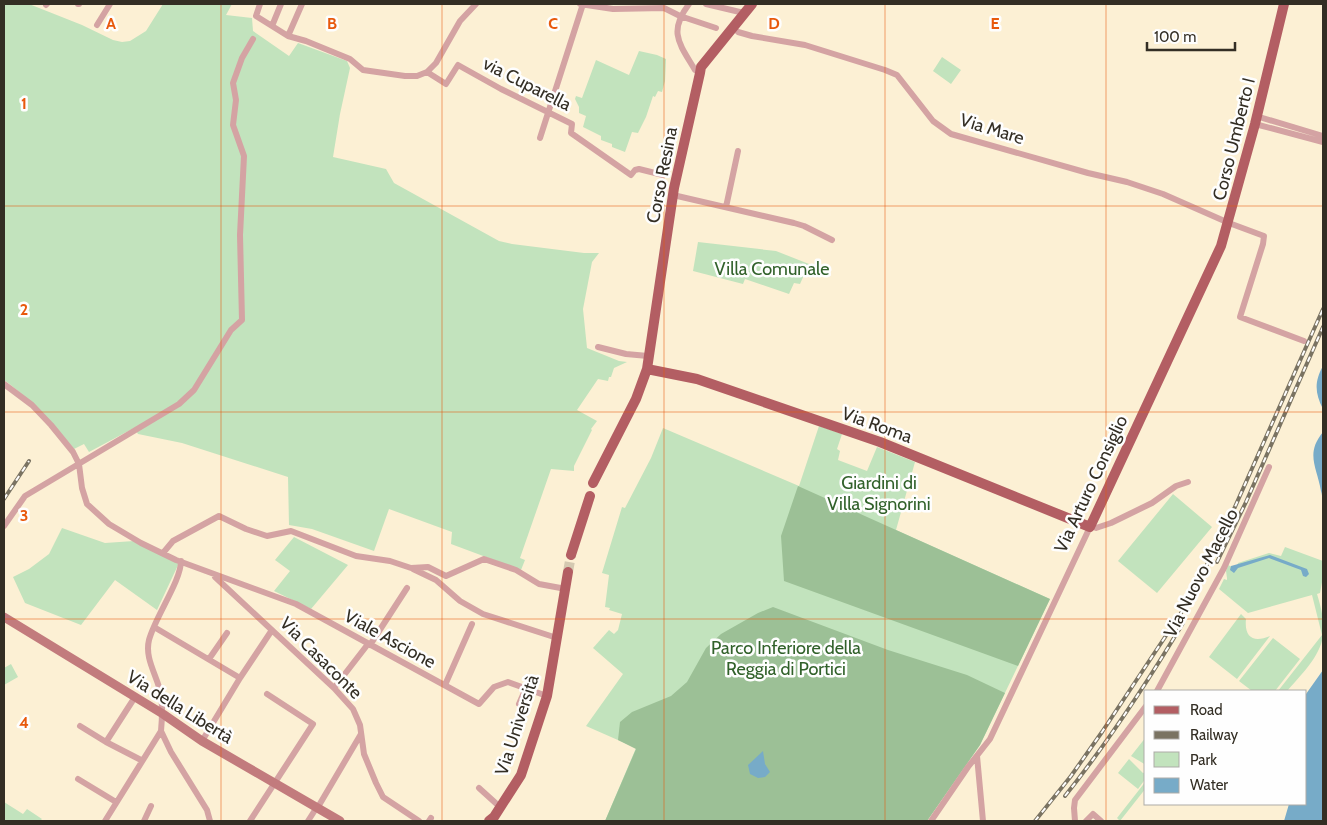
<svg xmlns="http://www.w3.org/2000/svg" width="1327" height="825" viewBox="0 0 1327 825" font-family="Cabin,sans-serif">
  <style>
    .green { fill: #c2e3bd }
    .forest { fill: #9cc096 }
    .water { fill: #77abc8 }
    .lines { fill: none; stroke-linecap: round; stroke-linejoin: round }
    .primary-tunnel { stroke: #d4c9b1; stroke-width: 10; stroke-dasharray: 10 5; stroke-linecap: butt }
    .street { stroke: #d4a3a3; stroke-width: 6 }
    .secondary { stroke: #c27b7d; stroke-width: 9 }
    .primary { stroke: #b35e63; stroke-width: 10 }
    .rail-casing { stroke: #7a7362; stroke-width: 4 }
    .rail { stroke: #fefefe; stroke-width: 2; stroke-dasharray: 5.5; stroke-linecap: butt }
    .grid { fill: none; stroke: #e8590c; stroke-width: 1; stroke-opacity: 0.55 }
    .labels { text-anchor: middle; stroke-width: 5; stroke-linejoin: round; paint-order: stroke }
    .street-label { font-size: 18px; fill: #332e24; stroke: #fefefe }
    .park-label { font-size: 18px; fill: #31612a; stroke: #fefefe }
    .grid-label { font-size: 16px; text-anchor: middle; font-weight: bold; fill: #e8590c; stroke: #fefefe; stroke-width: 5; stroke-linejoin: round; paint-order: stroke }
  </style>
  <rect width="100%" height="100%" fill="#fcf0d4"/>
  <path class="green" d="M4 4H29L82 25 113 40 122 42 130 41 146 31 163 4H232L226 15 252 18 253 31 289 56 298 43 347 61 350 68 340 114 333 157 386 169 394 183 499 241 512 244 584 253H599L592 262 583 309 587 348 619 361 627 362 614 368 611 377H609L608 381 598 379 577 410 597 421 591 429 592 430 574 466V471L551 469 520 558 525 560 521 570 451 544 452 532 389 509 374 551 312 529 289 525 288 477 182 443 138 434 134 428 89 452 84 444 74 449C51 421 34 402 4 380Z
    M639 51 657 55 666 59 665 81 662 92 658 91 655 97 653 96 646 117 638 133 632 132 625 152 612 147V144L601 140V136L583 127 586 116 579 113V107L575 99 576 96 582 98 596 60 629 75Z
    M942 57 961 70 951 84 933 71Z
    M698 242 776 251 809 264 800 284 794 283 789 294 745 279 743 284 693 271Z
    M819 426 842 434 837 449 840 451 838 460 867 471 877 447 915 462 896 530 1050 599 980 745 927 821H605L636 748 586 726 623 674 593 648 609 630 614 634 618 630 622 614 609 610 610 608 605 607 609 575 602 573 622 507 625 508 651 458 663 428 799 486Z
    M1173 494 1212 527 1157 593 1118 561Z
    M62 528 105 543 134 541 179 563 157 610 115 580 81 625 25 603 13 577 29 569 49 554Z
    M294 537 348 565 311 609 274 591 290 571 275 560Z
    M1285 547 1323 561V577L1320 593 1317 594C1321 607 1325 622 1323 636 1320 657 1300 676 1287 691H1278L1322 635 1312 595 1248 613 1219 589 1224 579 1227 580V578L1226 571 1228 565 1232 567 1237 566 1238 563 1269 553 1281 556Z
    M1241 614 1246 619C1244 638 1254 643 1270 636L1237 679 1209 657Z
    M1273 638 1300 659 1275 691H1252L1239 681Z
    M11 664 18 677 4 685V668Z
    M1146 737V765L1131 756Z
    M1129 759 1143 773 1146 772V778L1138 789 1118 773Z
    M1146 781V788L1120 821 1117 818Z
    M4 802 23 814 27 809 42 819 40 821H4Z"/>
  <path class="forest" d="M798 486 1050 599 1018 666 784 581 781 536Z
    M773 607 888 650 967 675 1005 693 980 745 927 821H605L636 749 618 740 620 722 632 712 671 696 687 682 706 648 721 634 758 613Z"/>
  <path class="water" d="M1323 366V409C1315 393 1314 382 1323 366Z
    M1323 432V510C1322 505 1323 497 1321 491 1317 467 1305 454 1323 432Z
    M1270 555 1307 569 1309 574 1306 577 1303 576 1301 570 1269 558 1238 568 1234 573 1230 570 1231 566Z
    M1323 670V821H1284L1289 804H1306V694Z
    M763 751 765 764 770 772 765 777 758 778 750 774 748 765Z"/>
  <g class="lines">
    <path class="primary-tunnel" d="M568 572 571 555"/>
    <path class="street" d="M78 4H79
      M260 4 256 16 288 36 306 41 350 59 363 70 405 76H417L427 72 436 63 460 21 476 4
      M580 4 613 9 664 8 680 16 716 28
      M689 4C668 32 679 43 695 70L700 73
      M706 4 744 13
      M46 5 47 4
      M97 25 110 4
      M272 26 281 4
      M738 32 752 36 805 45 885 70 897 75 933 121 951 134 1088 173 1127 182 1163 194 1229 223 1264 236 1263 244 1240 317 1304 341
      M288 36 302 4
      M427 72 446 84 458 65 501 89 572 124 571 133 631 175 635 170 639 169 663 175
      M1256 116 1323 136
      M1255 124 1323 142
      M540 138 583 4
      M673 195 794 223 804 226 832 240
      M726 207 738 151
      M598 347 626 354 648 356
      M4 384 32 405 51 425 73 452 79 464 82 488 87 504 109 524 141 543 176 560 296 604 479 704 494 687 508 682 547 696
      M1091 525 1096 528 1111 523 1152 503 1176 486 1188 482
      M4 526 25 496 179 404 194 390 231 330 242 320 240 235 244 156 233 125 236 100 233 83 242 58 253 39
      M163 553 173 541 219 516 246 529 267 536 291 531 356 556 390 561 411 568 428 567 446 576 484 559 516 570 539 584 566 589
      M413 569 436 580 460 601 483 614 557 638
      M215 577 334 688 353 709 360 725 364 754 376 783 383 797 419 821
      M154 627 240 678
      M370 645 407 588
      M209 659 227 633
      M445 685 472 624
      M334 688 368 644
      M1157 691 1224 568 1269 467
      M135 697 106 742 141 760
      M519 704 526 688
      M80 726 106 742
      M161 731 171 752 207 810 210 821
      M202 741 240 678 272 630
      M977 756 983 821
      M78 779 116 802
      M479 788 500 807
      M318 807 361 734
      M105 821 161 731C162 720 163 708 161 696 159 678 144 660 149 640 155 617 181 581 181 561
      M144 821 151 806
      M250 821 313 724 267 694
      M308 821 317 807
      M429 821 431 818
      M931 821 968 767 990 739 1090 527
      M1075 821 1074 808 1075 800 1146 706
      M1086 821 1093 814 1101 821"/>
    <path class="secondary" d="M4 617 163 714 202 741 340 821"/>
    <path class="primary" d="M647 369 697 379 880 442 1090 527 1221 246 1255 124 1284 4
      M593 483 636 399 647 369 674 188 700 73 701 67 752 4
      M571 555 590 496
      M489 821 494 817 521 775 547 696 568 572"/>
    <g class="rail-casing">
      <path id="rail" d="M4 499 29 461
        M1217 562 1246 502 1323 327
        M1065 796C1108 742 1147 683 1183 623
        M1035 821 1071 776 1102 732 1183 610 1222 536 1323 309"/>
    </g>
    <use href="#rail" class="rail"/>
  </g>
  <path class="grid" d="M221 4V821M442 4V821M664 4V821M885 4V821M1106 4V821M4 206H1323M4 412H1323M4 619H1323"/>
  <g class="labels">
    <g class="street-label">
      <text transform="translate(527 84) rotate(27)" y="6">via Cuparella</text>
      <text transform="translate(992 129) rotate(17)" y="6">Via Mare</text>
      <text transform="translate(1234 139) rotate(-76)" y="6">Corso Umberto I</text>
      <text transform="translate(662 175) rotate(-79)" y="6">Corso Resina</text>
      <text transform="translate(877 425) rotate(20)" y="6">Via Roma</text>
      <text transform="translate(1091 484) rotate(-65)" y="6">Via Arturo Consiglio</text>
      <text transform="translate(1201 573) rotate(-63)" y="6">Via Nuovo Macello</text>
      <text transform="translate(390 639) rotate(29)" y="6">Viale Ascione</text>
      <text transform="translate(321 658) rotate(45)" y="6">Via Casaconte</text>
      <text transform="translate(180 707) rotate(32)" y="6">Via della Libertà</text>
      <text transform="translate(517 725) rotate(-72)" y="6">Via Università</text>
    </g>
    <g class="park-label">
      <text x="772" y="275">Villa Comunale</text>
      <text x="879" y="489">Giardini di<tspan x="879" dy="21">Villa Signorini</tspan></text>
      <text x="786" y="654">Parco Inferiore della<tspan x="786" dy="21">Reggia di Portici</tspan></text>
    </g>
  </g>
  <g class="grid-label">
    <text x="111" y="29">A</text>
    <text x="332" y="29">B</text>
    <text x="553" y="29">C</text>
    <text x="774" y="29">D</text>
    <text x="995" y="29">E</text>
    <text x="24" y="109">1</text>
    <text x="24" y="315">2</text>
    <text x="24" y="521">3</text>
    <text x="24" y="728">4</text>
  </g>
  <rect width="1327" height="825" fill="none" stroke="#332e24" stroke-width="10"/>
  <rect x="1144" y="690" width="162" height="115" fill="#fefefe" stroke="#adaba7"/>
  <rect x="1154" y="706" width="25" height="8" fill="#b35e63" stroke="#adaba7"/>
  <text x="1190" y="715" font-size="15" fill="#332e24">Road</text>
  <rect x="1154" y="731" width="25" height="8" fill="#7a7362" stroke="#adaba7"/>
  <text x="1190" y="740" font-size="15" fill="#332e24">Railway</text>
  <rect x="1154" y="752" width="25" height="15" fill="#c2e3bd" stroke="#adaba7"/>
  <text x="1190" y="765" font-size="15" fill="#332e24">Park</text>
  <rect x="1154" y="778" width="25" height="15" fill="#77abc8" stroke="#adaba7"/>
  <text x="1190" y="790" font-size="15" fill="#332e24">Water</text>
  <path d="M1147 42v8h88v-8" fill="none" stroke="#332e24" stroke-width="2.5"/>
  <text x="1154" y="42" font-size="15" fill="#332e24" stroke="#fefefe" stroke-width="4" paint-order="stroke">100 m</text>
</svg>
